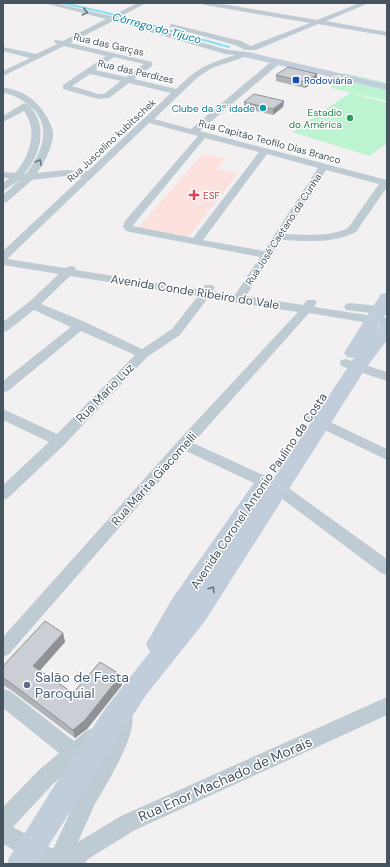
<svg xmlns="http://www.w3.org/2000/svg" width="390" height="867" viewBox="0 0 390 867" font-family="'DM Sans',sans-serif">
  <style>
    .medical { fill: #fde1df }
    .green { fill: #bcf3d0 }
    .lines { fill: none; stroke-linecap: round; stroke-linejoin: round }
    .stream { stroke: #86def3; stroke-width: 2 }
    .street { fill: #bfcbd3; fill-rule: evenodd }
    .secondary { fill: #c1cdda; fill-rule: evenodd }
    .secondary-bridge { stroke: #c1cdda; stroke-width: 27 }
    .wall { fill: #afb2b7 }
    .shaded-wall { fill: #8e9195 }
    .building { fill: #cbcfd5; stroke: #8e9195 }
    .oneway { stroke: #6a7882 }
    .oneway2 { stroke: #6b7884 }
    .transit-dot { fill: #1a4fb4; stroke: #fff; stroke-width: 1.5 }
    .culture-dot { fill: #0f9aa8; stroke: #fff; stroke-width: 1.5 }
    .leisure-dot { fill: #2e9e5b; stroke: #fff; stroke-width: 1.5 }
    .health-dot { fill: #e0444e; stroke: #fff; stroke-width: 1.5 }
    .service-dot { fill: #5c6f8a; stroke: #fff; stroke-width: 1.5 }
    .labels { text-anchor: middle; stroke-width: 3; stroke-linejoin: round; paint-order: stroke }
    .far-street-label { font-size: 10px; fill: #46545f; stroke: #fff }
    .far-transit-label { font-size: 10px; fill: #164399; stroke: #fff; text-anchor: start }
    .far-culture-label { font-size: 10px; fill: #0d838f; stroke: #fff; text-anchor: end }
    .far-leisure-label { font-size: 10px; fill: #27864d; stroke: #fff; text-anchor: end }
    .far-health-label { font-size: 10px; fill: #be3a42; stroke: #fff; text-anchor: start }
    .far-water-label { font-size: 11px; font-style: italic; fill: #04809d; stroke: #fff }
    .street-label { font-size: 12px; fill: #46545f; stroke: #fff }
    .near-service-label { font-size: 14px; fill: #4e5e75; stroke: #fff; text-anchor: start }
    .near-street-label { font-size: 14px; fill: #46545f; stroke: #fff }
  </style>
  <rect width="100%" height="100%" fill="#f2f0f0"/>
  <path class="medical" d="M203 154 226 158 217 169 238 174 188 237 139 227Z"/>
  <path class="green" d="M344 73 387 83V101L331 88 337 79Z
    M350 93 387 103V143L370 156 292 132Z"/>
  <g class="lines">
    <path class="stream" d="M63 3 107 13 229 47"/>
    <path class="street" d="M44 3H55L111 16 138 3H146L118 18 228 50 247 52V56L212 68 198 77 154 119 191 129 273 60H279V64L200 131 387 180V187L356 232C332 244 307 241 281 240L246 296 303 305 307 300H315L317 302 314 307 387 318V326L309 313 193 443 283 484 387 559V575L381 573 273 492 186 451 9 654 3 657V637L179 440 298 312 208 298 180 335 147 357 64 445 8 498 3 500V485L49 442 3 420V409L57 434 135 355 81 331 8 391 3 392V381L71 327 34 310 7 331 3 332V322L29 302 59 274 3 265V251L82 177 65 176 32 180 7 202 3 203V195L21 179 3 191V183L9 178H3V172L15 173C29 157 39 131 24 111L3 122V116L24 103C30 105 32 109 35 113 47 133 38 158 24 174H26C54 137 49 107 3 92V87C25 92 35 98 47 117 50 123 54 130 53 137 51 150 44 163 37 173L65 170 88 171 171 93 129 83 109 98 98 99 63 89V85L106 56 64 46 3 76V71L30 58 3 51V47L36 54 57 44 54 42 55 40 63 41 106 19ZM113 21 225 54 235 55C206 64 198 68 176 89L134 79 152 66V62L70 43ZM114 57 144 64 126 77 95 70ZM90 74 121 81 104 94H98L72 86ZM149 123 198 136 125 221 123 227 126 231 130 232 260 257 235 295 213 291 215 287 213 285H205L202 290 76 270 75 267 71 266 65 268 7 259ZM205 138 259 152 193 238 133 226 134 224ZM267 154 318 168 264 251 203 240ZM326 170 379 184 348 228C329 237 307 235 285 234ZM70 276 198 296 172 329 142 349 85 322 41 304Z
      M202 3H217L317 20 360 3H369L326 21 387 32V36L318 24 256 50H245L235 45 170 27V25L172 24 241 41 251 46 310 23 205 5Z
      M350 303 387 307V315L346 310 344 307 346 304Z
      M346 359 387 372V381L341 366 340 363 341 360Z
      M309 412 387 449V460L304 420 302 417 304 414Z
      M3 689 10 691 74 741 86 731 93 728 100 731 103 737 100 743 53 784 13 827 53 849 79 794 107 744 117 712 124 709 131 712C140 733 104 787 93 808 88 819 83 831 78 842L121 816 387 697V715L135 830 88 859 84 864H39L3 844V807L39 770 59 753 3 708Z"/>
    <path class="secondary" d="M248 52 387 84V90L244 57 243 55 244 53Z
      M387 293V312L375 332 381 324 387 323V340L364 371 205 621 146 695 69 814 59 819 49 814 44 804 49 794 105 709 150 652 146 644 172 599 256 480 264 478 272 481 354 358 347 357 344 353 381 294Z"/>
    <path class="secondary-bridge" d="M21 864 59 804"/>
  </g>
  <path class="wall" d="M317 74V80L305 88 276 81V75Z
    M284 101 283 107 273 115 244 108V102Z
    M63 633 65 642 40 670 73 693 122 685 87 729 75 738 11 690 3 685V666Z"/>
  <path class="shaded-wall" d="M317 74V80L305 88 306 82Z
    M284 101 283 107 273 115V109Z
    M63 633 65 642 36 675 33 666Z
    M121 675 122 685 87 729 75 738 73 730Z"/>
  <path class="building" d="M288 67 317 74 306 82 276 75Z
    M254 94 284 101 273 109 244 102Z
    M45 621 63 633 33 666 73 693 100 662 121 675 85 720 73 730 8 681 3 678V666Z"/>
  <defs><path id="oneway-chevron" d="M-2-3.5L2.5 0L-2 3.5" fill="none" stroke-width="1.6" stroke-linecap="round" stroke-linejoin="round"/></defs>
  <g class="oneway">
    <use href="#oneway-chevron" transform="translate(85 12) rotate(13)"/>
    <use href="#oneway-chevron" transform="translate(39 162) rotate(-61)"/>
  </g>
  <use class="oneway2" href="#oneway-chevron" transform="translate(212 589) rotate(-57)"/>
  <rect class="transit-dot" x="292" y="76" width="8" height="8" rx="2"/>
  <circle class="culture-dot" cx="263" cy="108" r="4"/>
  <circle class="leisure-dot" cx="350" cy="118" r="4"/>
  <path class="health-dot" d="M192 189h4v4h4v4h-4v4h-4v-4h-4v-4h4z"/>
  <circle class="service-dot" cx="27" cy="685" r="4"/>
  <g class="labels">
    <g class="far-street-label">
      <text transform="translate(109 44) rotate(13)" y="4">Rua das Garças</text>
      <text transform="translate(136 71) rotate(13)" y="4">Rua das Perdizes</text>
      <text transform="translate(111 140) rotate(-43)" y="4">Rua Juscelino kubitschek</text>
      <text transform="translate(270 141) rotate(15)" y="4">Rua Capitão Teofilo Dias Branco</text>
      <text transform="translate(283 229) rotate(-57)" y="4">Rua José Caetano da Cunha</text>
    </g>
    <g class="far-transit-label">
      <text x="304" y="84">Rodoviária</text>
    </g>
    <g class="far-culture-label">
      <text x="255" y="112">Clube da 3º idade</text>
    </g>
    <g class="far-leisure-label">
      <text x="342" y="116">Estadio<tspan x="342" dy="12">do América</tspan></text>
    </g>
    <g class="far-health-label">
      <text x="203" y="199">ESF</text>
    </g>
    <g class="far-water-label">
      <text transform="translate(157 28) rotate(15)" y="4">Córrego do Tijuco</text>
    </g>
    <g class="street-label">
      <text transform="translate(195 292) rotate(9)" y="4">Avenida Conde Ribeiro do Vale</text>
      <text transform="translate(105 393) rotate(-46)" y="4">Rua Mario Luz</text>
      <text transform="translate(154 479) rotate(-48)" y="4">Rua Marita Giacomelli</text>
      <text transform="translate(259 491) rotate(-56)" y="4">Avenida Coronel Antonio Paulino da Costa</text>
    </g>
    <g class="near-service-label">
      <text x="35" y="682">Salão de Festa<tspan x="35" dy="16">Paroquial</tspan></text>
    </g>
    <g class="near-street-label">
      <text transform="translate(225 779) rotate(-24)" y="5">Rua Enor Machado de Morais</text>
    </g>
  </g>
  <rect width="390" height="867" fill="none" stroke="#46545f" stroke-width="8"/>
</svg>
